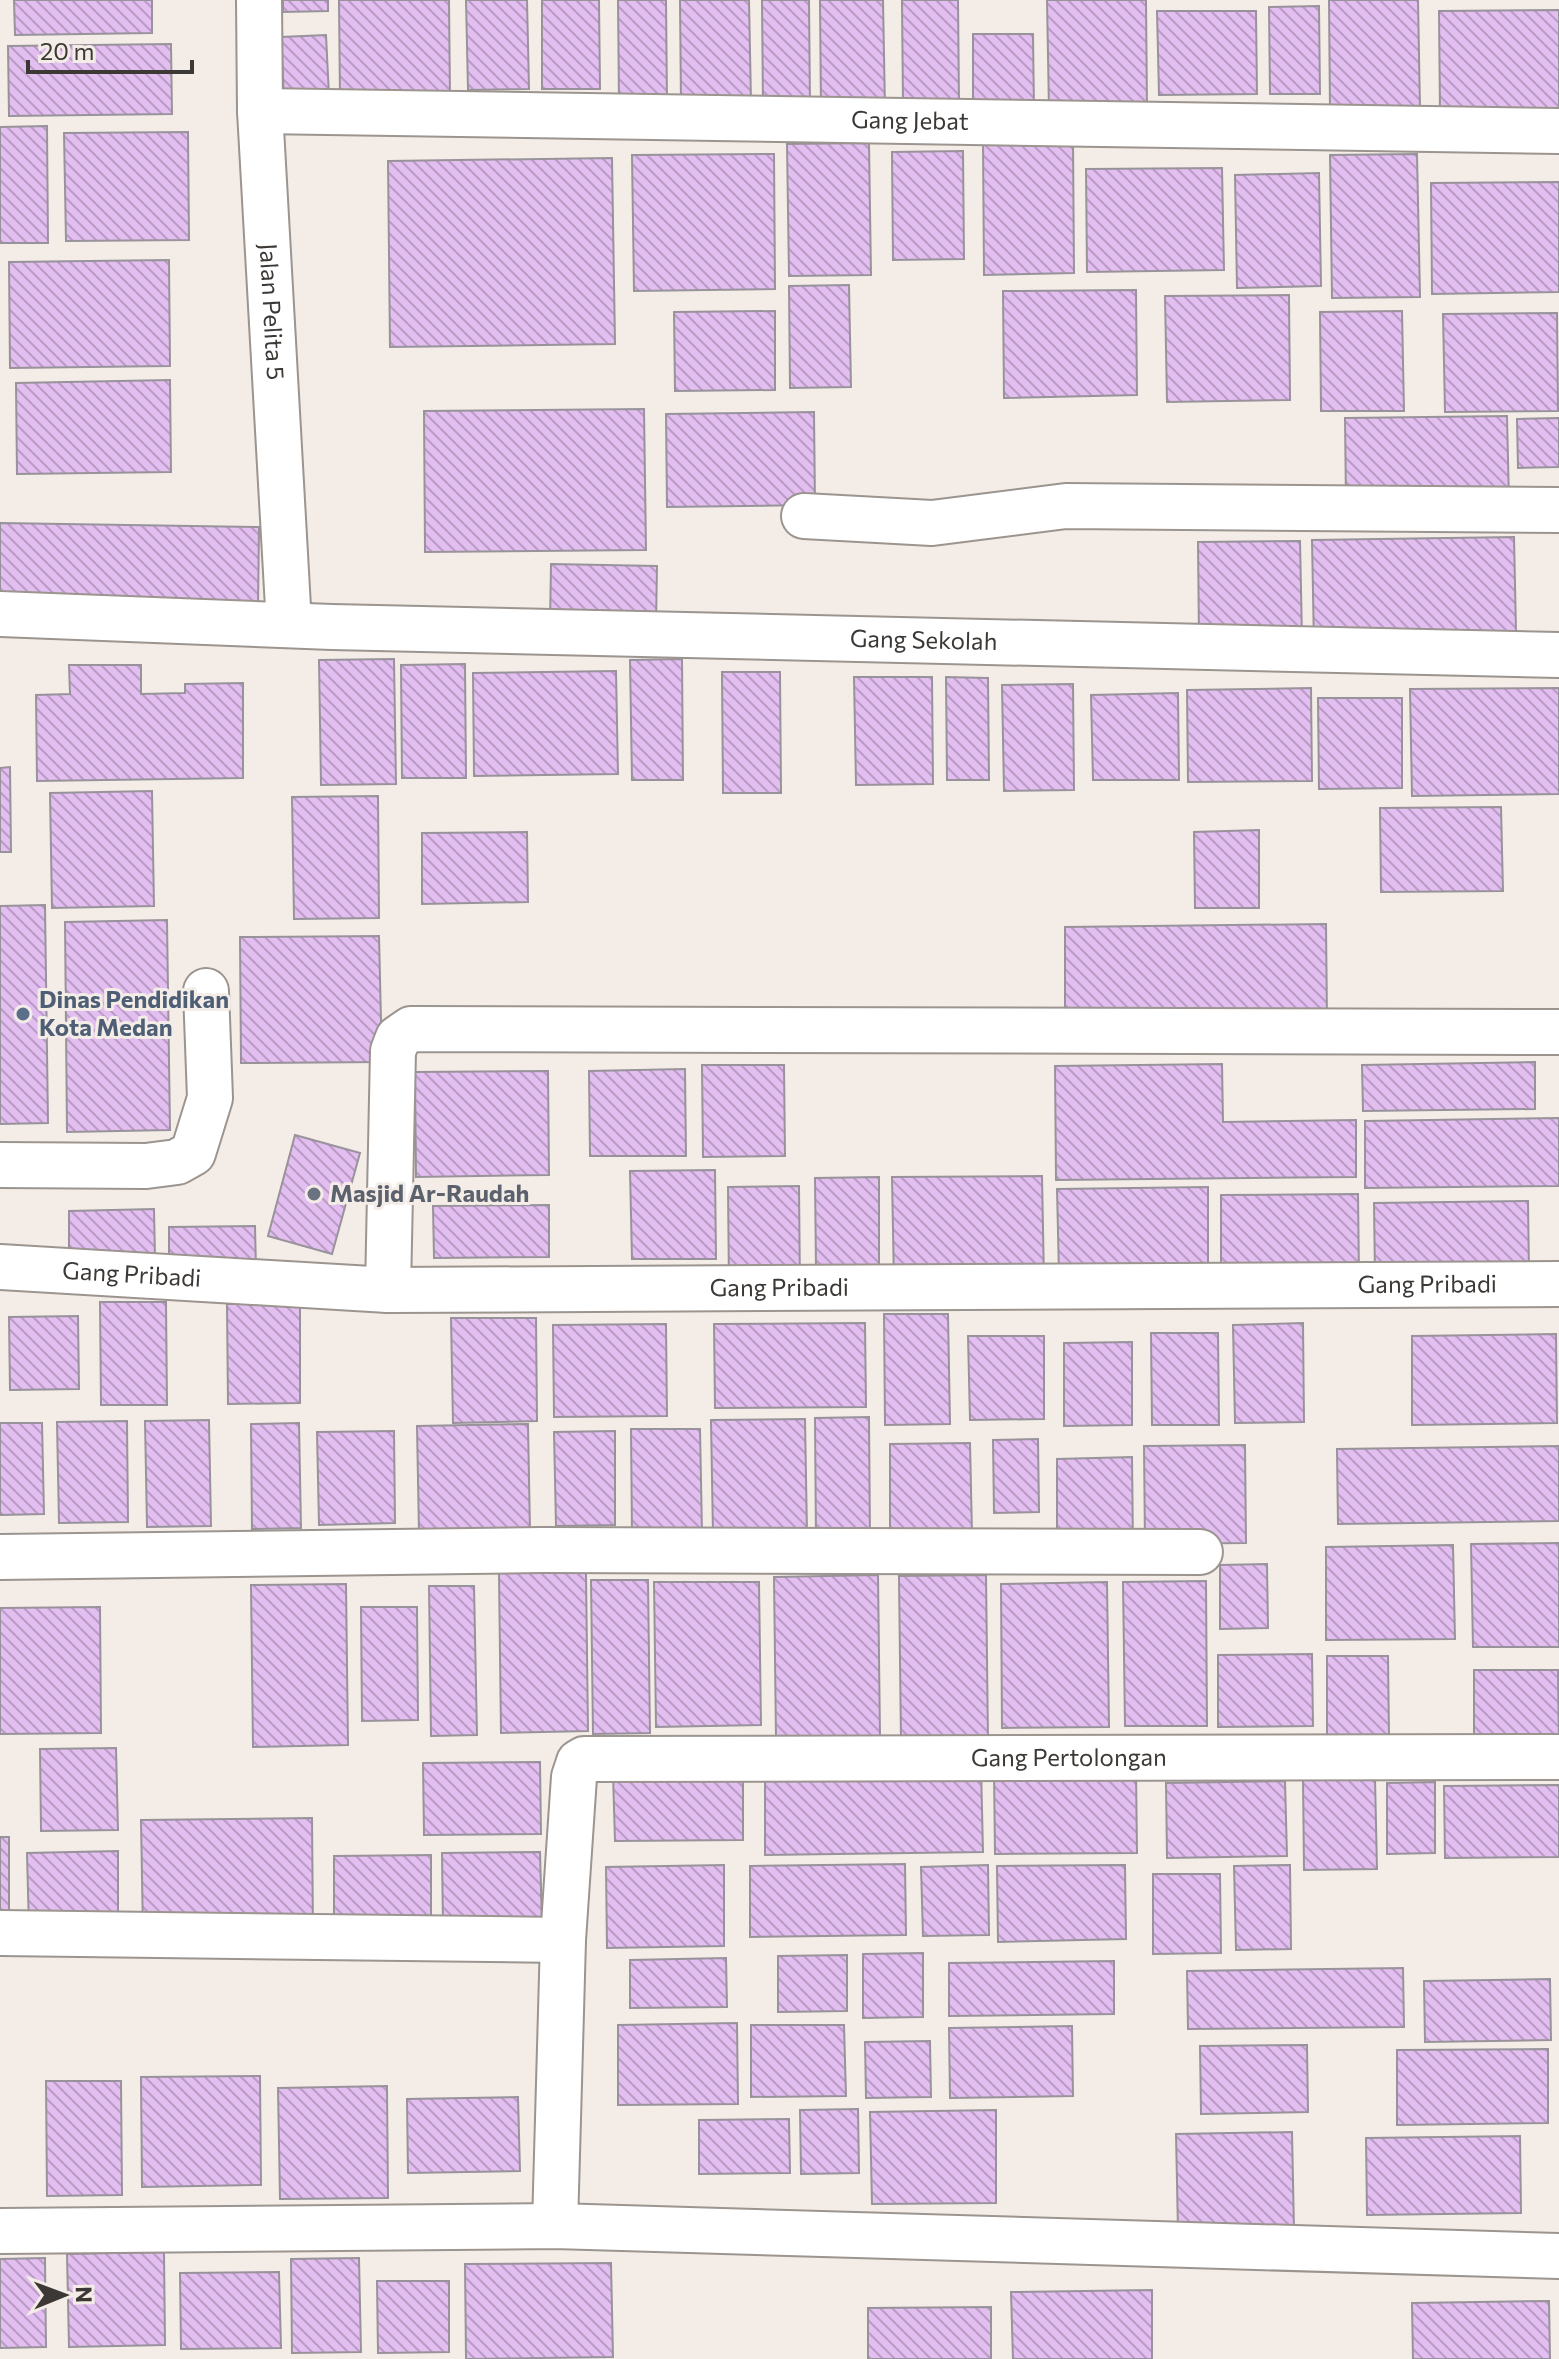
<svg xmlns="http://www.w3.org/2000/svg" width="1559" height="2359" viewBox="0 0 1559 2359" font-family="Commissioner,sans-serif">
  <style>
    .building { fill: url(#building-back-hatch); stroke: #98939a; stroke-width: 2 }
    .lines { fill: none; stroke-linecap: round; stroke-linejoin: round }
    .minor-casing { stroke: #9b948f; stroke-width: 48 }
    .minor { stroke: #fff; stroke-width: 44 }
    .service-dot { fill: #5c6f8a; stroke: #f4ede7; stroke-width: 3 }
    .worship-dot { fill: #6b7280; stroke: #f4ede7; stroke-width: 3 }
    .labels { text-anchor: middle; stroke-width: 6; stroke-linejoin: round; paint-order: stroke }
    .street-label { font-size: 24px; fill: #3b3835; stroke: #f4ede7 }
    .service-label { font-size: 24px; font-weight: bold; fill: #4e5e75; stroke: #f4ede7; text-anchor: start }
    .worship-label { font-size: 24px; font-weight: bold; fill: #5b616d; stroke: #f4ede7; text-anchor: start }
  </style>
  <defs>
    <pattern id="building-back-hatch" width="6" height="6" patternUnits="userSpaceOnUse" patternTransform="scale(2)"><rect width="6" height="6" fill="#e3bef1"/><path d="M-1 5l2 2M0 0l6 6M5-1l2 2" fill="none" stroke="#b99bc4"/></pattern>
  </defs>
  <rect width="100%" height="100%" fill="#f4ede7"/>
  <path class="building" d="M14 0H152V33L15 35Z
    M283 0H328V11L283 12Z
    M339 0H449L450 98 340 99Z
    M466 0H527L529 89 468 90Z
    M542 0H599L600 89H542Z
    M618 0H666L667 102H619Z
    M680 0H749L751 102 681 103Z
    M762 0H809L810 105 763 106Z
    M820 0H883L885 110 821 111Z
    M902 0H958L959 104H903Z
    M1047 0H1146L1147 109 1049 111Z
    M1329 0H1418L1420 110H1330Z
    M1319 6 1320 94H1270L1269 7Z
    M1559 10V112L1440 113 1439 11Z
    M1157 11H1256L1257 94 1159 95Z
    M973 34H1033L1034 110H973Z
    M326 35 329 96 284 98 281 37Z
    M171 44 172 114 9 116 8 46Z
    M47 126 48 243H0V127Z
    M188 132 189 240 66 241 64 133Z
    M1073 139 1074 273 984 275 983 141Z
    M869 143 871 275 789 276 787 144Z
    M963 151 964 259 893 260 892 152Z
    M774 154 775 289 634 291 632 155Z
    M1417 154 1420 297 1332 298 1330 155Z
    M612 158 615 344 390 347 388 161Z
    M1222 168 1224 270 1087 272 1086 169Z
    M1319 173 1321 286 1237 288 1235 175Z
    M1559 182V292L1432 294 1431 183Z
    M169 260 170 366 10 368 9 262Z
    M849 285 851 387 790 388 789 286Z
    M1136 290 1137 395 1004 398 1003 291Z
    M1289 295 1290 400 1167 402 1165 296Z
    M775 311V390L675 391 674 312Z
    M1402 311 1404 411H1321L1320 312Z
    M1557 313 1558 411 1445 412 1443 314Z
    M170 380 171 472 17 474 16 383Z
    M644 409 646 550 425 552 424 411Z
    M814 412 815 505 667 507 666 414Z
    M1507 416 1509 502 1346 504 1345 418Z
    M1559 418V467L1518 468 1517 419Z
    M0 523 259 527 258 608 0 604Z
    M1514 537 1516 631 1419 632 1314 645 1312 540Z
    M1300 541 1302 638 1199 640 1198 542Z
    M551 564 657 566 656 626 550 624Z
    M394 659 396 784 321 785 319 660Z
    M682 659 683 780H632L630 660Z
    M465 664 466 778H402L401 665Z
    M69 665H141V694L185 693V684L243 683V778L37 781 36 695 70 694Z
    M616 671 618 774 474 776 473 673Z
    M722 672H780L781 793H723Z
    M854 677H932L933 784 856 785Z
    M946 677 988 678 989 780H947Z
    M1073 684 1074 790 1004 791 1002 685Z
    M1311 688 1312 781 1188 782 1187 690Z
    M1559 688V794L1412 796 1410 689Z
    M1178 693 1179 780H1093L1091 695Z
    M1318 698H1402V788L1319 789Z
    M10 767 11 852H0V768Z
    M152 791 154 906 52 908 50 793Z
    M378 796 379 918 294 919 292 797Z
    M1501 807 1503 891 1381 892 1380 808Z
    M1259 830V908H1195L1194 832Z
    M527 832 528 902 422 904V833Z
    M45 905 48 1123 0 1124V906Z
    M167 920 170 1130 67 1132 65 922Z
    M1326 924 1327 1019 1065 1021V927Z
    M379 936 382 1062 241 1063 240 937Z
    M1535 1062V1109L1363 1111 1362 1065Z
    M1222 1064 1223 1122 1356 1120V1177L1056 1180 1055 1066Z
    M702 1065H784L785 1156 703 1157Z
    M685 1069 686 1156H590L589 1071Z
    M548 1071 549 1175 416 1177 415 1072Z
    M1559 1118V1186L1365 1188V1121Z
    M295 1135 360 1153 332 1254 268 1236Z
    M715 1170 716 1259H632L630 1171Z
    M1042 1176 1044 1281 894 1283 892 1177Z
    M879 1177V1270H816L815 1178Z
    M799 1186 800 1287 729 1288 728 1187Z
    M1208 1187V1273L1059 1275 1057 1189Z
    M1358 1194 1359 1276 1221 1277V1195Z
    M1528 1201 1529 1274 1375 1276 1374 1203Z
    M549 1205V1257L434 1258 433 1206Z
    M154 1209 155 1258H69V1211Z
    M255 1226 256 1269 169 1270V1227Z
    M100 1302H166L167 1405H101Z
    M300 1303V1403L228 1404 227 1304Z
    M884 1314H948L950 1424 885 1425Z
    M78 1316 79 1389 10 1390 9 1317Z
    M451 1318H536L537 1421 453 1423Z
    M865 1323 866 1407 715 1408 714 1324Z
    M1303 1323 1304 1422 1235 1423 1233 1325Z
    M666 1324 667 1416 554 1417 553 1325Z
    M1151 1333H1218L1219 1425H1152Z
    M1556 1334 1557 1423 1412 1425V1336Z
    M968 1336H1044V1419L970 1420Z
    M1132 1342V1425L1064 1426V1343Z
    M869 1417 870 1540 816 1541 815 1418Z
    M805 1419 807 1534 713 1535 711 1420Z
    M209 1420 211 1526 147 1527 145 1421Z
    M127 1421 128 1522 59 1523 57 1422Z
    M0 1423H42L44 1514 0 1515Z
    M299 1423 301 1528 252 1529 251 1424Z
    M528 1424 530 1532 419 1533 417 1426Z
    M631 1429H700L702 1533 632 1535Z
    M394 1431 395 1523 319 1525 317 1432Z
    M615 1431V1525L556 1526 554 1432Z
    M1038 1439 1039 1512 994 1513 993 1440Z
    M970 1443 972 1534 890 1535V1444Z
    M1245 1445 1246 1543 1145 1544 1144 1446Z
    M1559 1446V1521L1338 1524 1337 1449Z
    M1132 1457 1133 1546H1057V1459Z
    M1559 1543V1647H1473L1471 1544Z
    M1453 1545 1455 1639 1326 1640V1547Z
    M1267 1564 1268 1628 1220 1629V1565Z
    M499 1573H586L588 1731 501 1733Z
    M878 1575 880 1737 776 1739 774 1577Z
    M986 1575 988 1741 901 1742 899 1576Z
    M591 1580H648L650 1733 593 1734Z
    M1206 1581 1207 1726H1125L1123 1582Z
    M654 1582H759L761 1725 656 1727Z
    M1107 1582 1109 1727 1002 1728 1001 1584Z
    M346 1584 348 1745 253 1747 251 1585Z
    M429 1586H474L477 1735 431 1736Z
    M100 1607 101 1733 0 1734V1608Z
    M361 1607H417L418 1720 362 1721Z
    M1312 1654 1313 1726 1218 1727V1655Z
    M1327 1656H1388L1389 1736H1327Z
    M1474 1670H1558L1559 1747 1474 1748Z
    M116 1748 118 1830 41 1831 40 1749Z
    M540 1762 541 1834 424 1835 423 1763Z
    M981 1767 983 1852 765 1855V1770Z
    M1136 1769 1137 1853 995 1854 994 1771Z
    M743 1773V1840L615 1841 613 1774Z
    M1375 1778 1377 1869 1304 1870 1303 1779Z
    M1285 1781 1287 1856 1167 1858 1166 1783Z
    M1435 1782V1853L1387 1854V1783Z
    M1559 1785V1857L1445 1858 1444 1786Z
    M312 1818 313 1931 143 1933 141 1820Z
    M0 1837H9V1916H0Z
    M118 1851V1929H29L27 1853Z
    M540 1852 542 1925 443 1926 442 1853Z
    M431 1855V1921L334 1922V1856Z
    M905 1864 906 1935 750 1937V1866Z
    M724 1865V1946L607 1948 606 1867Z
    M988 1865 989 1935 923 1936 921 1867Z
    M1125 1865 1126 1939 998 1942 997 1866Z
    M1290 1865 1291 1949 1236 1950 1234 1866Z
    M1153 1874H1220L1221 1953 1153 1954Z
    M923 1953V2017L863 2018V1954Z
    M847 1955V2011L778 2012V1956Z
    M726 1958 727 2007 630 2008V1960Z
    M1114 1961V2014L949 2016V1963Z
    M1403 1968 1404 2027 1188 2029 1187 1971Z
    M1550 1979 1551 2040 1425 2042 1424 1981Z
    M737 2023 738 2104 618 2105V2025Z
    M751 2025H844L846 2096 751 2097Z
    M1072 2026 1073 2096 950 2098 949 2028Z
    M930 2041 931 2097 866 2098 865 2042Z
    M1307 2045 1308 2112 1201 2114 1200 2046Z
    M1548 2049V2123L1397 2125V2050Z
    M260 2076 261 2185 142 2187 141 2077Z
    M46 2081H121L122 2195 47 2196Z
    M387 2086 388 2198 280 2199 278 2088Z
    M518 2097 520 2171 408 2173 407 2099Z
    M858 2109 859 2173 801 2174 800 2110Z
    M996 2110V2203L872 2204 870 2112Z
    M789 2119 790 2173 699 2174V2120Z
    M1292 2132 1294 2230 1178 2231 1176 2134Z
    M1520 2136 1521 2213 1367 2215 1366 2138Z
    M164 2252 165 2345 69 2347 67 2254Z
    M45 2258 46 2347 0 2348V2259Z
    M359 2258 361 2352 292 2353 291 2259Z
    M611 2263 613 2357 466 2359 465 2264Z
    M279 2272 281 2348 181 2349 180 2273Z
    M377 2281H449V2352L378 2353Z
    M1152 2290V2359H1013L1011 2292Z
    M1549 2301 1550 2359H1413L1412 2303Z
    M991 2307V2359H868V2308Z"/>
  <g class="lines">
    <g class="minor-casing">
      <g id="minor">
        <path id="s1" d="M259 0 260 111 289 625"/>
        <path id="s2" d="M260 111 1559 131"/>
        <path d="M804 516 932 523 1066 506 1559 510"/>
        <path id="s3" d="M0 614 332 627 1559 655"/>
        <path d="M0 1165 146 1166 177 1162 193 1153 210 1098 206 991"/>
        <path id="s4" d="M0 1267 388 1290 1559 1284"/>
        <path d="M388 1290 393 1051 398 1038 411 1029 1559 1032"/>
        <path d="M0 1557 542 1550 1200 1552"/>
        <path d="M0 1933 563 1940"/>
        <path id="s5" d="M555 2226 563 1940 574 1777 579 1762 584 1759 1559 1757"/>
        <path d="M0 2231 555 2226 1559 2256"/>
      </g>
    </g>
    <use href="#minor" class="minor"/>
  </g>
  <circle class="service-dot" cx="23" cy="1014" r="8"/>
  <circle class="worship-dot" cx="314" cy="1194" r="8"/>
  <g class="labels">
    <g class="street-label">
      <text dy="8" stroke="none"><textPath href="#s2" startOffset="650">Gang Jebat</textPath></text>
      <text dy="8" stroke="none"><textPath href="#s1" startOffset="312">Jalan Pelita 5</textPath></text>
      <text dy="8" stroke="none"><textPath href="#s3" startOffset="924">Gang Sekolah</textPath></text>
      <text dy="8" stroke="none"><textPath href="#s4" startOffset="132">Gang Pribadi</textPath></text>
      <text dy="8" stroke="none"><textPath href="#s4" startOffset="1428">Gang Pribadi</textPath></text>
      <text dy="8" stroke="none"><textPath href="#s4" startOffset="780">Gang Pribadi</textPath></text>
      <text dy="8" stroke="none"><textPath href="#s5" startOffset="956">Gang Pertolongan</textPath></text>
    </g>
    <g class="service-label">
      <text x="39" y="1008">Dinas Pendidikan<tspan x="39" dy="28">Kota Medan</tspan></text>
    </g>
    <g class="worship-label">
      <text x="330" y="1202">Masjid Ar-Raudah</text>
    </g>
  </g>
  <g transform="translate(64 2295) rotate(89)" stroke="#f4ede7" stroke-width="6" paint-order="stroke">
  <path d="M0-6L14 30L0 20L-14 30Z" fill="#3b3835"/>
  <text y="-12" font-size="22" font-weight="bold" text-anchor="middle" fill="#3b3835">N</text>
  </g>
  <path d="M28 60v12h164v-12" fill="none" stroke="#3b3835" stroke-width="4"/>
  <text x="40" y="60" font-size="24" fill="#3b3835" stroke="#f4ede7" stroke-width="6" paint-order="stroke">20 m</text>
</svg>
